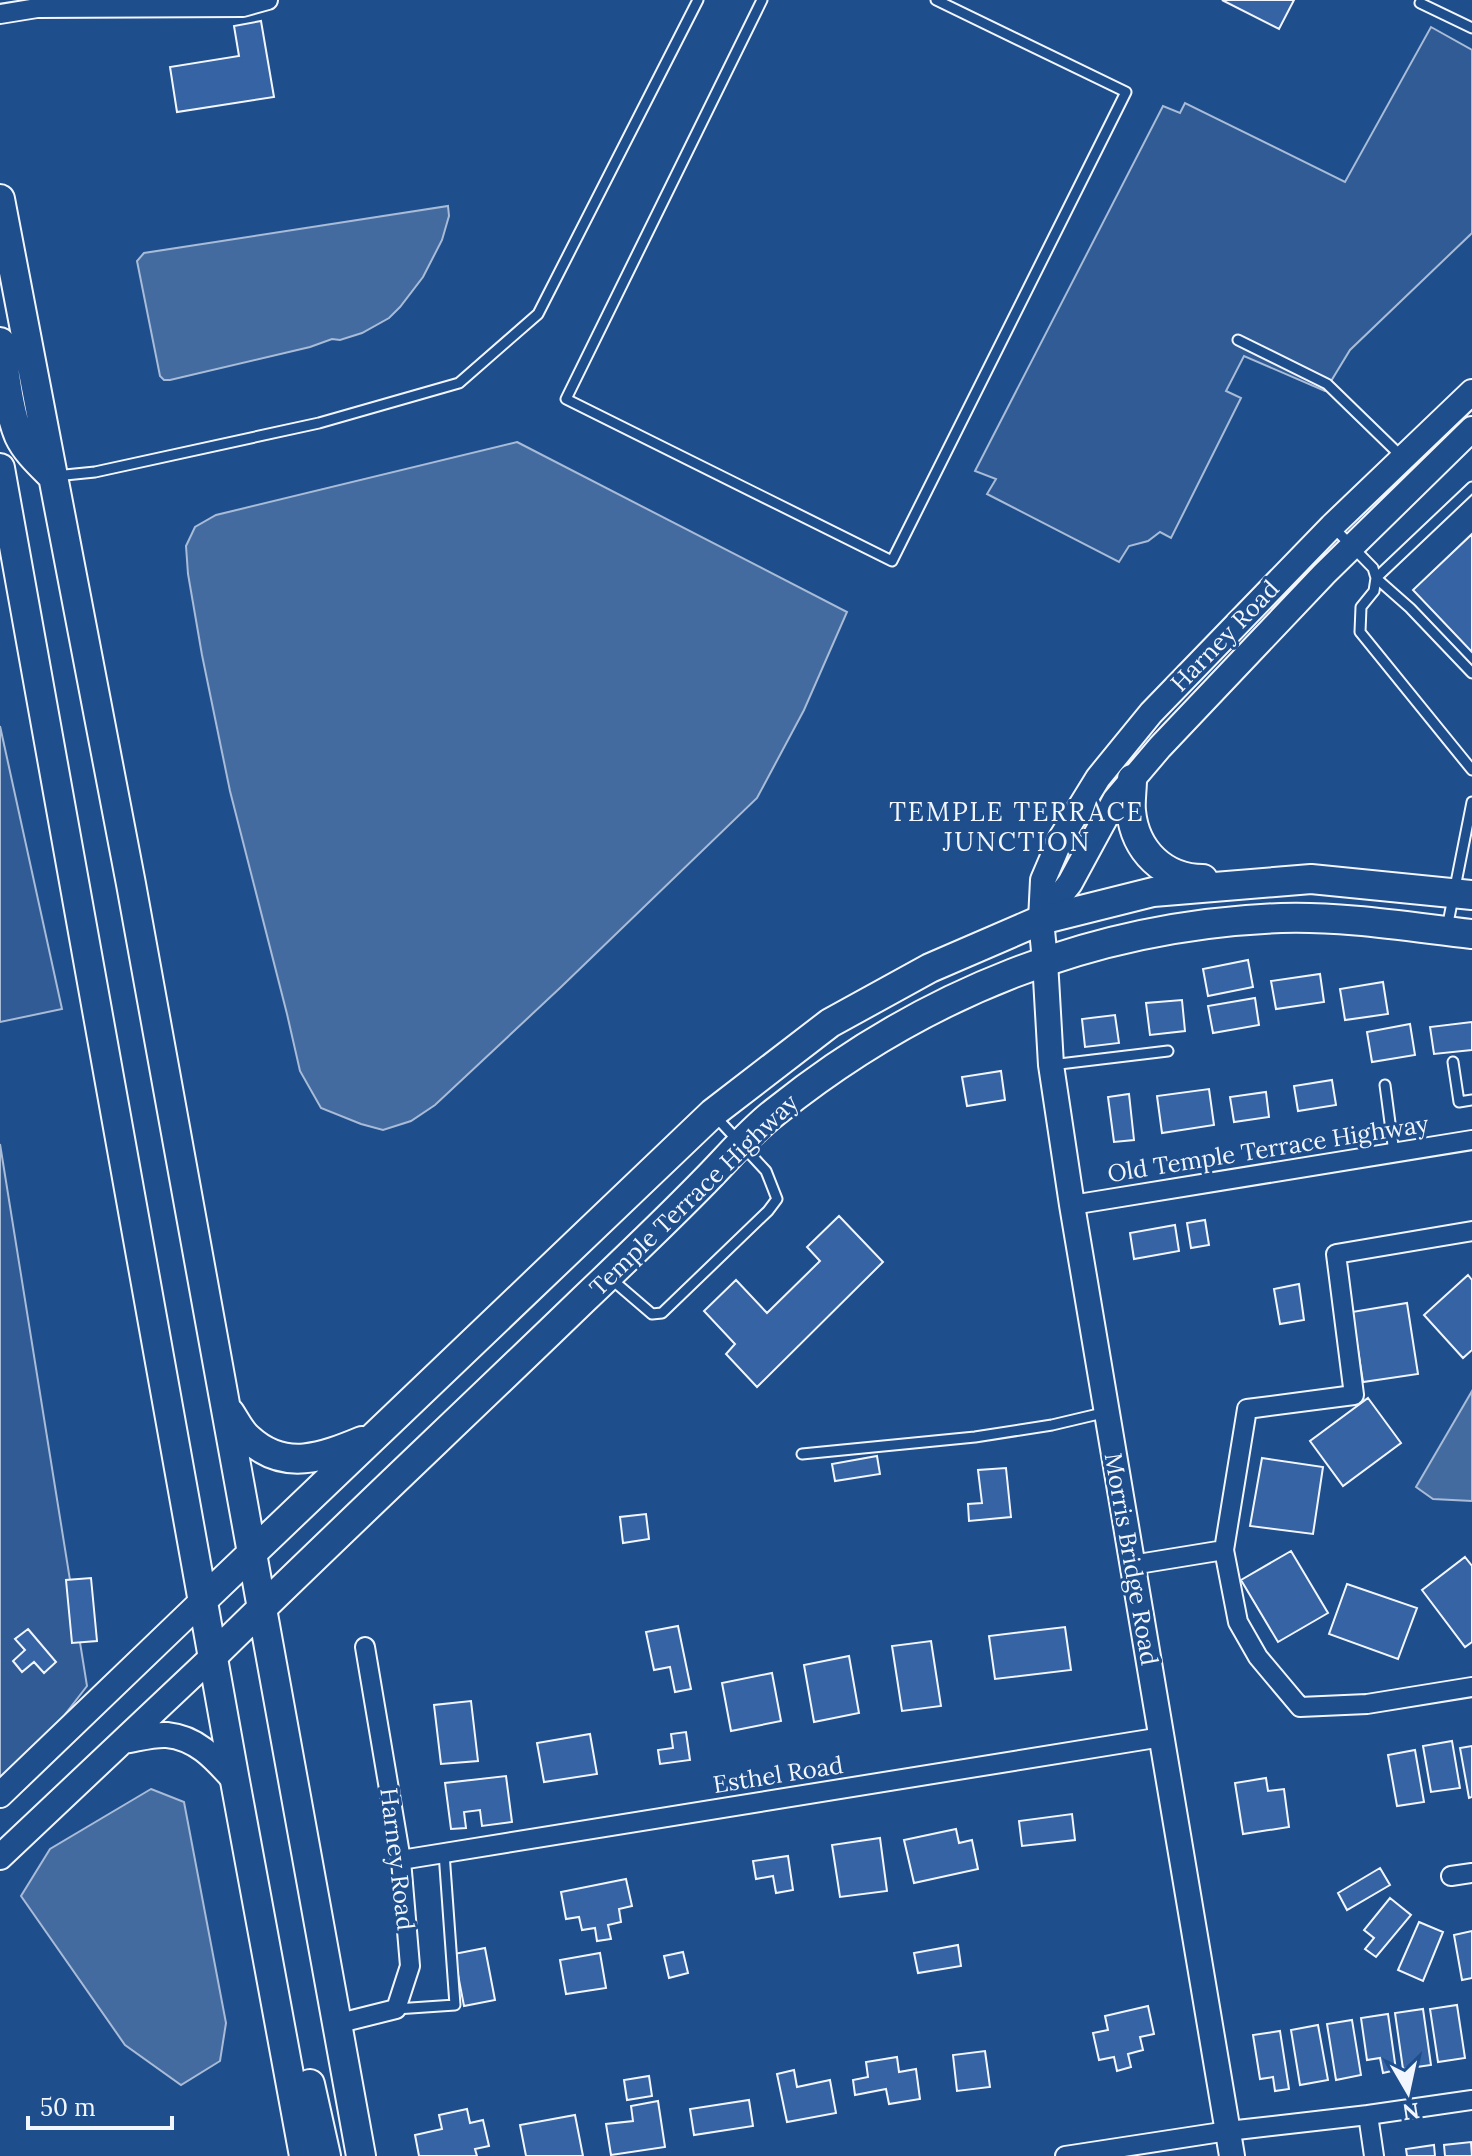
<svg xmlns="http://www.w3.org/2000/svg" width="1472" height="2156" viewBox="0 0 1472 2156" font-family="Lora,serif">
  <style>
    .built { fill: #305b95; stroke: #a8bbd7; stroke-width: 2 }
    .water { fill: #446ba0; stroke: #a8bbd7; stroke-width: 2 }
    .building { fill: #3563a3; stroke: #f2f6ff; stroke-width: 2 }
    .lines { fill: none; stroke-linecap: round; stroke-linejoin: round }
    .lane-casing { stroke: #f2f6ff; stroke-width: 13 }
    .street-casing { stroke: #f2f6ff; stroke-width: 22 }
    .secondary-casing { stroke: #f2f6ff; stroke-width: 28 }
    .primary-casing { stroke: #f2f6ff; stroke-width: 32 }
    .lane { stroke: #1f4e8c; stroke-width: 9 }
    .street { stroke: #1f4e8c; stroke-width: 18 }
    .secondary { stroke: #1f4e8c; stroke-width: 24 }
    .primary { stroke: #1f4e8c; stroke-width: 28 }
    .labels { text-anchor: middle; stroke-width: 6; stroke-linejoin: round; paint-order: stroke }
    .street-label { font-size: 24px; fill: #f2f6ff; stroke: #1f4e8c }
    .neighbourhood-label { font-size: 26px; letter-spacing: 2px; fill: #f2f6ff; stroke: #1f4e8c }
  </style>
  <rect width="100%" height="100%" fill="#1f4e8c"/>
  <path class="built" d="M1431 27 1472 50V233L1350 350 1325 391 1244 356 1226 391 1241 398 1171 538 1160 532 1148 541 1129 546 1119 562 987 494 996 479 975 471 1163 106 1180 113 1185 103 1345 182Z
    M0 726 62 1009 0 1022Z
    M0 1144 87 1686 56 1726 0 1780Z"/>
  <path class="water" d="M448 206 449 216 442 240 423 277 400 307 389 318 362 333 340 340 332 339 310 347 170 380H164L160 376 137 261 144 253Z
    M517 442 847 612 804 710 757 798 561 987 435 1105 411 1121 383 1130 361 1124 321 1108 300 1071 287 1014 230 791 202 655 188 574 186 546 195 527 216 515Z
    M1472 1391V1501L1433 1499 1416 1487Z
    M151 1789 184 1802 226 2023 220 2061 181 2085 125 2045 21 1896 50 1849Z"/>
  <path class="building" d="M1222 0H1294L1279 29Z
    M261 21 274 97 177 112 170 67 239 56 234 26Z
    M1472 534V652L1413 590Z
    M1248 960 1253 987 1208 996 1203 969Z
    M1320 974 1324 1002 1276 1009 1271 981Z
    M1383 982 1388 1014 1345 1020 1340 989Z
    M1255 998 1259 1025 1213 1033 1208 1006Z
    M1182 1000 1185 1031 1150 1035 1146 1003Z
    M1115 1015 1119 1043 1085 1047 1082 1019Z
    M1472 1022V1050L1434 1054 1430 1027Z
    M1410 1024 1415 1055 1372 1062 1367 1032Z
    M1001 1071 1005 1100 967 1106 962 1077Z
    M1332 1080 1336 1105 1298 1111 1294 1086Z
    M1209 1089 1214 1125 1162 1133 1157 1096Z
    M1266 1092 1269 1117 1234 1122 1230 1097Z
    M1129 1094 1134 1140 1114 1142 1108 1097Z
    M839 1216 883 1262 757 1387 726 1354 735 1344 704 1311 736 1280 767 1313 820 1261 807 1247Z
    M1205 1220 1209 1245 1191 1248 1187 1223Z
    M1175 1225 1179 1251 1134 1259 1130 1233Z
    M1468 1275 1472 1280V1350L1463 1358 1424 1315Z
    M1299 1284 1304 1320 1280 1324 1274 1289Z
    M1407 1303 1418 1374 1363 1382 1352 1312Z
    M1368 1398 1401 1443 1343 1486 1310 1441Z
    M877 1456 880 1474 835 1481 832 1464Z
    M1262 1458 1323 1467 1313 1534 1250 1526Z
    M1006 1468 1011 1517 969 1521 968 1504 982 1503 978 1470Z
    M646 1514 649 1539 623 1543 620 1517Z
    M1291 1551 1328 1613 1278 1642 1241 1580Z
    M1465 1557 1472 1566V1642L1465 1647 1422 1590Z
    M91 1578 97 1641 72 1643 66 1580Z
    M1347 1584 1417 1608 1398 1659 1329 1634Z
    M678 1626 691 1689 675 1692 670 1667 654 1670 646 1632Z
    M1065 1627 1071 1670 995 1679 989 1636Z
    M28 1629 56 1662 44 1673 34 1662 22 1672 13 1661 25 1650 15 1639Z
    M931 1641 941 1706 902 1711 892 1646Z
    M849 1656 859 1713 814 1722 804 1665Z
    M772 1673 781 1721 731 1731 722 1683Z
    M471 1701 478 1761 441 1764 434 1705Z
    M686 1732 690 1760 660 1764 658 1750 673 1748 671 1734Z
    M590 1734 597 1774 544 1782 537 1743Z
    M1452 1741 1460 1788 1431 1792 1423 1746Z
    M1472 1746V1797L1469 1798 1460 1748Z
    M1415 1750 1424 1802 1397 1806 1388 1755Z
    M506 1776 512 1822 482 1826 480 1810 464 1812 466 1828 451 1829 445 1783Z
    M1266 1778 1268 1791 1284 1789 1289 1827 1243 1834 1235 1783Z
    M1072 1814 1075 1840 1022 1846 1019 1821Z
    M956 1829 959 1843 972 1840 978 1869 914 1883 904 1840Z
    M880 1838 887 1891 840 1897 832 1845Z
    M788 1856 793 1890 776 1893 773 1876 756 1879 753 1861Z
    M1380 1868 1390 1885 1347 1910 1338 1893Z
    M626 1879 632 1906 619 1909 621 1922 608 1925 611 1939 597 1941 595 1928 582 1930 579 1917 566 1919 561 1892Z
    M1390 1898 1411 1915 1376 1957 1365 1949 1374 1938 1364 1930Z
    M1419 1922 1443 1932 1423 1981 1398 1970Z
    M1472 1931V1978L1462 1980 1454 1935Z
    M958 1945 961 1966 918 1973 914 1953Z
    M485 1948 495 2000 464 2006 454 1954Z
    M683 1952 688 1973 669 1978 664 1956Z
    M600 1953 606 1988 566 1994 560 1960Z
    M1457 2005 1465 2058 1438 2062 1430 2009Z
    M1148 2006 1154 2034 1140 2037 1143 2050 1128 2054 1131 2067 1117 2071 1114 2057 1099 2060 1093 2033 1108 2030 1105 2016Z
    M1423 2009 1431 2065 1403 2069 1395 2013Z
    M1388 2014 1396 2070 1383 2073 1380 2058 1367 2060 1361 2018Z
    M1352 2020 1361 2075 1336 2080 1327 2024Z
    M1318 2025 1328 2080 1300 2085 1291 2030Z
    M1280 2031 1289 2089 1275 2091 1273 2077 1260 2079 1253 2035Z
    M985 2051 990 2087 957 2091 953 2055Z
    M897 2057 899 2072 916 2069 920 2099 889 2104 886 2089 855 2095 853 2080 868 2077 866 2062Z
    M794 2070 797 2087 830 2080 836 2113 787 2122 777 2074Z
    M649 2076 652 2096 627 2100 624 2080Z
    M749 2100 753 2126 694 2135 690 2109Z
    M658 2101 665 2147 611 2155 606 2124 633 2121 631 2106Z
    M467 2109 470 2123 483 2120 489 2146 475 2149 477 2156H419L415 2135 442 2129 439 2115Z
    M575 2115 583 2156H526L520 2125Z
    M1471 2142 1472 2156H1445L1444 2145Z
    M1434 2145 1435 2156H1407L1406 2149Z"/>
  <g class="lines">
    <g class="lane-casing">
      <path id="lane" d="M762 0 566 399 892 561 1126 92 936 0
        M1420 3 1472 28
        M1238 340 1327 384 1401 456
        M55 476 95 472 319 423 459 383 538 314 698 0
        M1472 487 1376 578 1410 608 1472 673
        M1333 527 1373 568 1376 578 1374 591 1361 607 1360 632 1472 770
        M1447 928 1472 802
        M1453 1062 1459 1102 1472 1100
        M1051 1065 1168 1051
        M1385 1085 1394 1153
        M610 1278 652 1314 662 1313 768 1211 777 1199 766 1171 715 1116
        M802 1454 975 1437 1052 1425 1107 1412
        M396 2009 455 2005 444 1853"/>
    </g>
    <g class="street-casing">
      <path id="street" d="M0 14 37 8 243 7 268 0
        M1072 1205 1472 1140
        M1472 1231 1336 1254 1354 1395 1247 1409 1224 1550 1238 1622 1258 1657 1300 1707 1367 1704 1472 1687
        M1132 1565 1224 1550
        M401 1860 1162 1737
        M1451 1876 1472 1873
        M336 2024 396 2009 410 1966 401 1860 365 1647
        M1368 2115 1374 2156
        M1065 2156 1228 2131 1368 2115 1472 2100"/>
    </g>
    <g class="secondary-casing">
      <path id="secondary" d="M1041 920 1070 883 1115 800 1160 747 1324 574 1472 429
        M123 1741C137 1739 153 1734 167 1735 198 1738 216 1760 235 1781
        M0 1795 203 1600
        M0 1857 213 1656
        M1232 2156 1072 1205 1051 1065 1045 961 1041 920 1043 880 1061 838 1098 778 1151 713 1332 526 1472 392"/>
    </g>
    <g class="primary-casing">
      <path id="primary" d="M0 199 131 884 361 2156
        M0 342C5 370 8 410 19 436 26 451 39 463 51 475
        M0 468 235 1781 304 2156
        M1132 779C1132 790 1130 801 1131 811 1135 851 1164 879 1203 879
        M230 1413C236 1422 241 1433 249 1439 285 1472 323 1457 362 1441
        M203 1600 713 1113 830 1023 930 968 1041 920 1153 892 1311 879 1472 895
        M213 1656C335 1536 460 1419 583 1300 624 1261 665 1222 704 1182 727 1159 749 1132 775 1112 922 994 1093 925 1281 918 1344 916 1410 927 1472 934
        M310 2084 326 2156"/>
    </g>
    <use href="#lane" class="lane"/>
    <use href="#street" class="street"/>
    <use href="#secondary" class="secondary"/>
    <use href="#primary" class="primary"/>
  </g>
  <g class="labels">
    <g class="street-label">
      <text transform="translate(1225 636) rotate(-46)" y="8">Harney Road</text>
      <text transform="translate(1268 1149) rotate(-9)" y="8">Old Temple Terrace Highway</text>
      <text transform="translate(694 1195) rotate(-44)" y="8">Temple Terrace Highway</text>
      <text transform="translate(1131 1559) rotate(80)" y="8">Morris Bridge Road</text>
      <text transform="translate(778 1775) rotate(-9)" y="8">Esthel Road</text>
      <text transform="translate(397 1859) rotate(83)" y="8">Harney Road</text>
    </g>
    <g class="neighbourhood-label">
      <text x="1017" y="821">TEMPLE TERRACE<tspan x="1017" dy="30">JUNCTION</tspan></text>
    </g>
  </g>
  <g transform="translate(1408 2092) rotate(171)" stroke="#1f4e8c" stroke-width="6" paint-order="stroke">
  <path d="M0-6L14 30L0 20L-14 30Z" fill="#f2f6ff"/>
  <text y="-12" font-size="22" font-weight="bold" text-anchor="middle" fill="#f2f6ff">N</text>
  </g>
  <path d="M28 2116v12h144v-12" fill="none" stroke="#f2f6ff" stroke-width="4"/>
  <text x="40" y="2116" font-size="24" fill="#f2f6ff" stroke="#1f4e8c" stroke-width="6" paint-order="stroke">50 m</text>
</svg>
